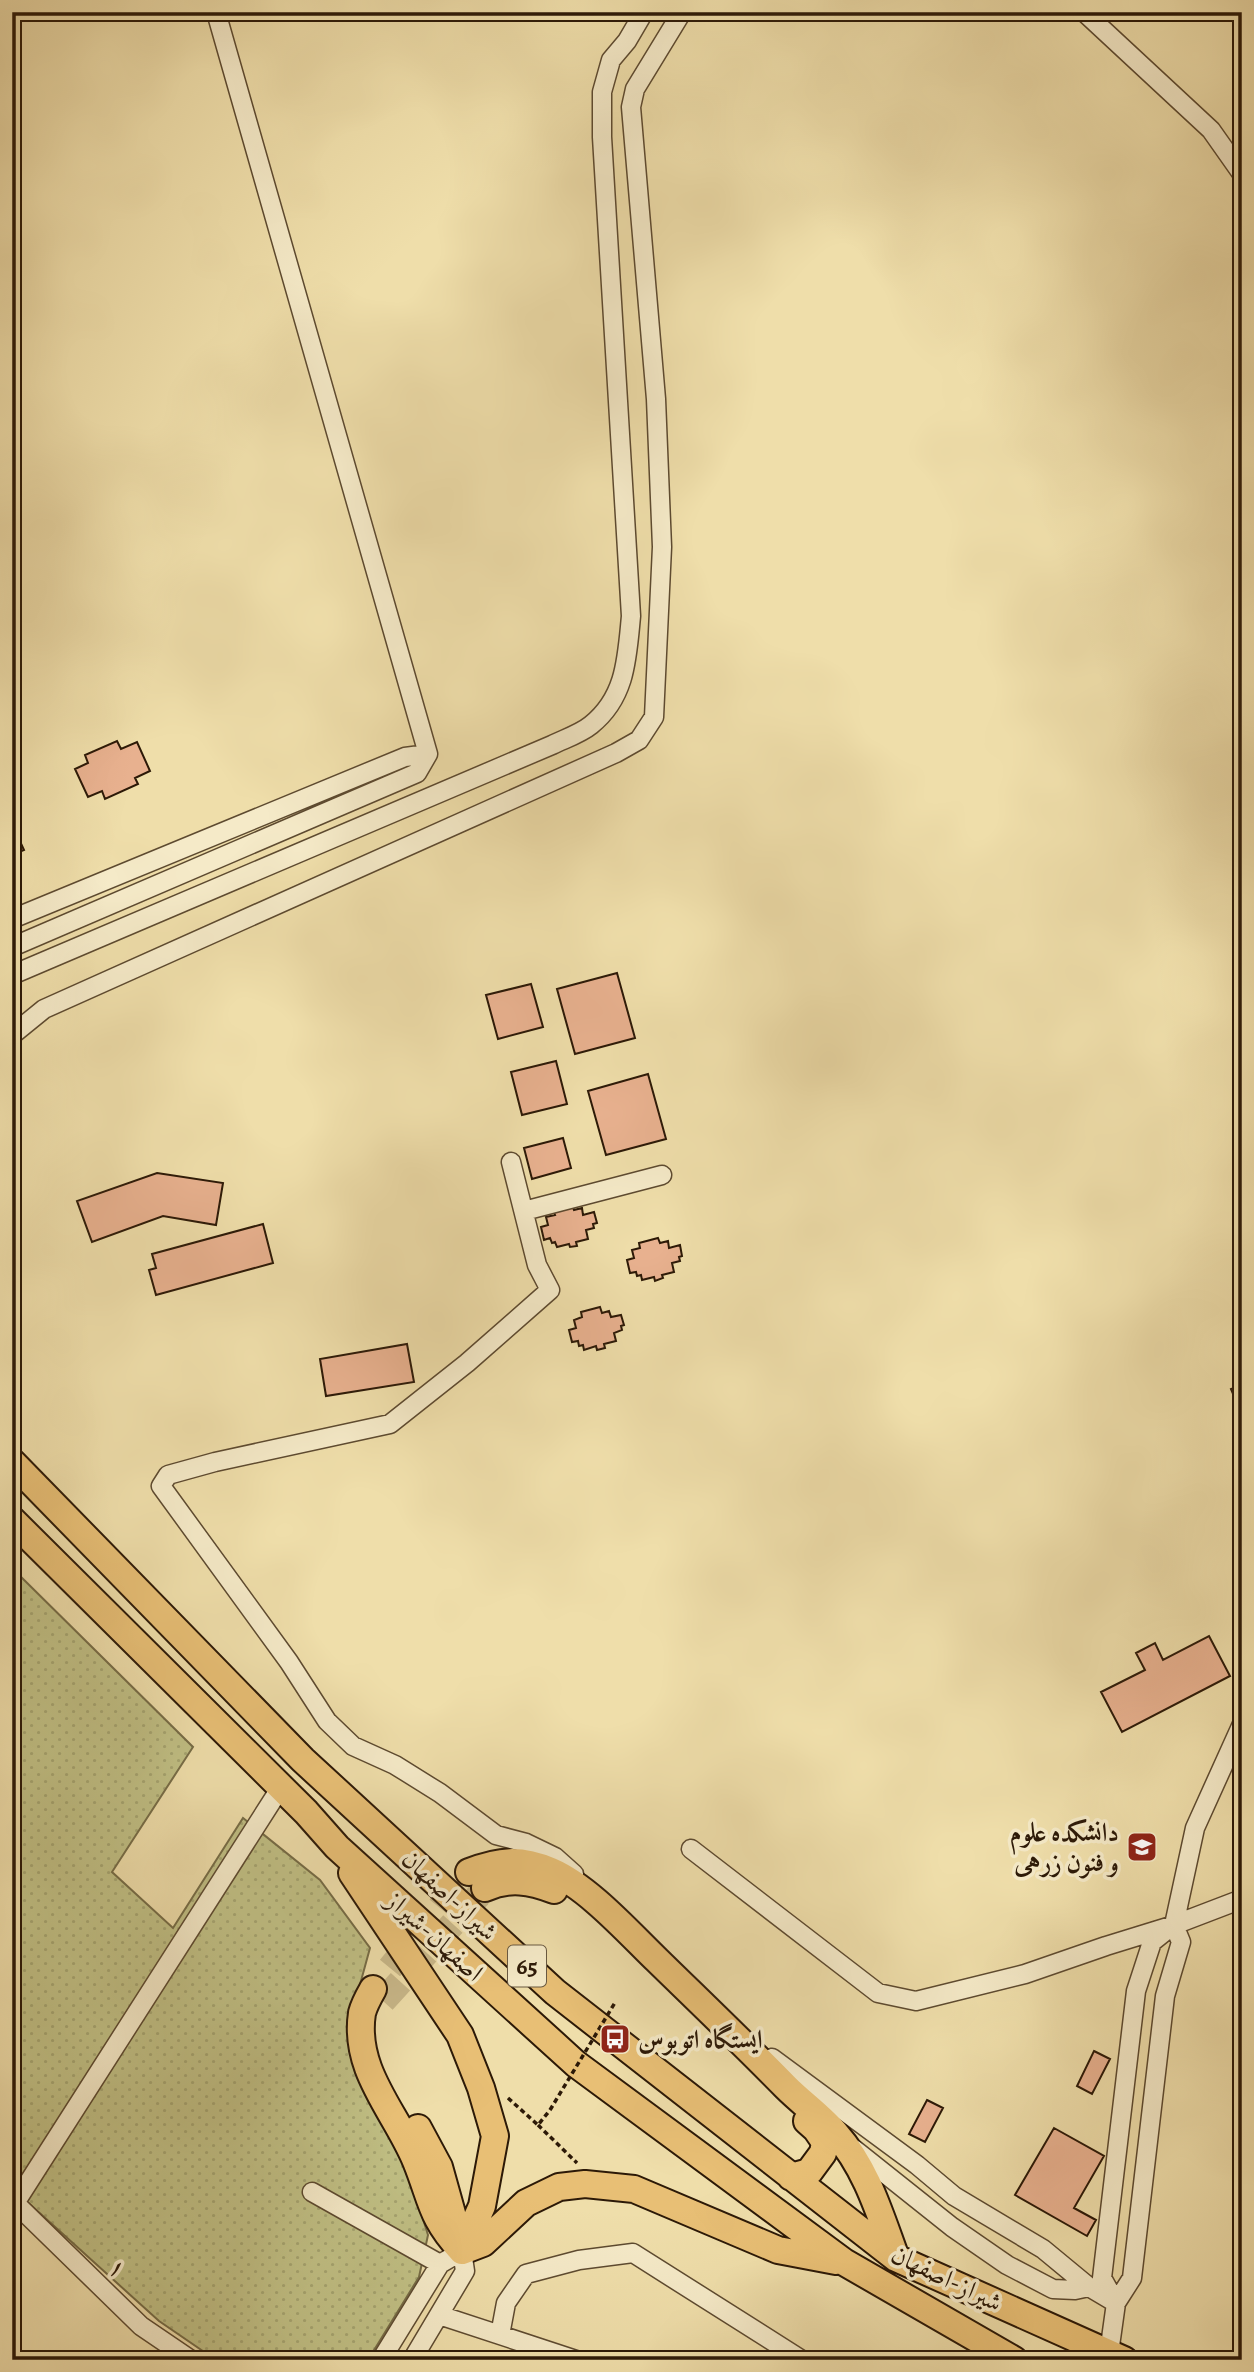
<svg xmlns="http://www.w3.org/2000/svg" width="1254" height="2372" viewBox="0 0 1254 2372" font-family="Alegreya,Amiri,serif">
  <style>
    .green { fill: url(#green-dots); stroke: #766c46; stroke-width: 2 }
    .building { fill: #e8b18f; stroke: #2c1907; stroke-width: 2 }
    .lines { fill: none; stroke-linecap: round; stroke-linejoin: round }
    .highway-tunnel { stroke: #c8b789; stroke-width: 26; stroke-dasharray: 26 13; stroke-linecap: butt }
    .minor-casing { stroke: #5d4a30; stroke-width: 21 }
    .highway-casing { stroke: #2c1907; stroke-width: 30 }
    .path { stroke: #2c1907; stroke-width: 3.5; stroke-dasharray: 5 3.5; stroke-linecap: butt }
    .minor { stroke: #f5eac8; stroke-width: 18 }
    .highway { stroke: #e8bf75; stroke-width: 26 }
    .path-bridge { stroke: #2c1907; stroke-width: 3.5; stroke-dasharray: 5 3.5; stroke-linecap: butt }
    .labels { text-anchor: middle; stroke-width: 7; stroke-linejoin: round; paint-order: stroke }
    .shield { fill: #f5eac8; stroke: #685841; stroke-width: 2 }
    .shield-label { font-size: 24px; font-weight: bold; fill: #2c1907 }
    .poi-label { font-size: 26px; font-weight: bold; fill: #2c1907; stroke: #f5eac8; text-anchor: end }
    .street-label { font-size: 26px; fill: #2c1907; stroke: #f5eac8 }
  </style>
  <defs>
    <pattern id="green-dots" width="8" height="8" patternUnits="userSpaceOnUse" patternTransform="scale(1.75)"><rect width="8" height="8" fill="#c0bf84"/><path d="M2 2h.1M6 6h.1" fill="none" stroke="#a5a470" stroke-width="1.8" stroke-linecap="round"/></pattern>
  </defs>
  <rect width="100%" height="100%" fill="#efdeaa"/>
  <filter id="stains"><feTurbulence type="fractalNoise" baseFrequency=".00286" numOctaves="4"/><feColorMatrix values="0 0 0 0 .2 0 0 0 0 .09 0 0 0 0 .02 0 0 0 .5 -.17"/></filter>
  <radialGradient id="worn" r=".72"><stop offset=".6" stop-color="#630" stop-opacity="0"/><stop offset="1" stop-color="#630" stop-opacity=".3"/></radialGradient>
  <path class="green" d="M12 1568 193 1747 112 1872 173 1928 243 1818 320 1880 370 1948 350 2021 355 2072 407 2168 428 2235 419 2277 368 2360H216L159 2321 12 2188Z"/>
  <path class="building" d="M117 741 121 749 137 742 150 771 135 778 138 784 105 799 102 791 88 797 75 769 88 763 85 755Z
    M12 824 24 850 12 855Z
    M617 973 635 1038 575 1054 557 989Z
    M531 984 543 1027 498 1039 486 995Z
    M556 1061 567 1104 522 1115 511 1072Z
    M648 1074 666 1139 606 1155 588 1091Z
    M563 1138 571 1168 532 1179 524 1148Z
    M157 1173 223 1183 216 1225 163 1216 92 1242 77 1201Z
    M572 1205 574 1210 582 1208 583 1215 594 1212 597 1223 593 1224 594 1228 586 1230 588 1239 576 1242 577 1246 570 1247 569 1244 557 1247 555 1242 552 1243 550 1238 544 1240 541 1227 548 1225 546 1217 555 1215 553 1210Z
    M263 1224 273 1263 156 1295 149 1270 156 1268 152 1254Z
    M658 1238 660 1243 668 1241 669 1248 680 1245 682 1256 679 1257 680 1261 672 1263 674 1272 662 1275 663 1278 655 1281 654 1277 642 1280 641 1275 637 1276 636 1272 630 1273 627 1260 634 1258 632 1250 640 1248 639 1243Z
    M600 1307 602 1313 609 1311 611 1317 621 1315 624 1325 621 1326 622 1330 614 1333 616 1341 604 1344 605 1348 597 1350 596 1346 584 1350 583 1345 579 1346 578 1341 572 1342 569 1330 576 1328 574 1320 582 1317 581 1312Z
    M407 1344 414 1382 326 1396 320 1359Z
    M1242 1385V1415L1231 1389Z
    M1209 1636 1230 1676 1122 1732 1101 1692 1145 1670 1136 1653 1155 1643 1163 1660Z
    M1094 2051 1110 2059 1092 2094 1077 2086Z
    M927 2100 943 2108 925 2142 909 2134Z
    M1054 2128 1104 2156 1074 2208 1096 2220 1087 2236 1015 2195Z"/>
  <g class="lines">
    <path class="highway-tunnel" d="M390 1968 469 1872
      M383 2001 480 1894"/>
    <g class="minor-casing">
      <path id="minor" d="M1084 12 1211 130 1242 174
        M12 919 405 757 428 754
        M12 947 417 773 428 754 216 12
        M12 975 552 745C564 739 580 734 591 725 626 697 627 658 631 616L602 137V92L611 60 627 41 644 12
        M12 1035 44 1009 616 753 639 740 654 717 662 547 656 399 631 107 635 89 682 12
        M511 1162 537 1265 550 1290 467 1363 390 1424 215 1462 168 1475 161 1486 289 1662 327 1721 353 1746 395 1765 440 1793 496 1835 526 1843 555 1857 574 1874
        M524 1211 662 1175
        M691 1849 878 1993 916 2001 1025 1974 1106 1946 1174 1925 1242 1899
        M772 2058 917 2165 954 2196 1043 2249 1089 2287 1116 2303
        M854 2149 952 2227 1007 2265 1053 2289 1075 2290 1089 2287
        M312 2192 440 2264
        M15 2203 141 2326 191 2360
        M12 2208 281 1787
        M1116 2303 1102 2278 1136 1991 1152 1942 1167 1930
        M439 2315 576 2360
        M500 2335 506 2303 526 2274 579 2260 633 2253 802 2360
        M1109 2353 1116 2303 1132 2278 1165 1996 1181 1942 1174 1925 1195 1828 1242 1724
        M381 2360 440 2264 462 2251 465 2271 412 2360"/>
    </g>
    <g class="highway-casing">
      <path id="highway" d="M12 1462 303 1760 555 1992 896 2258 1124 2360
        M12 1520 306 1812 337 1847 576 2064 844 2262 1014 2360
        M469 1872C500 1860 520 1858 551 1871 588 1887 628 1932 657 1960 700 2002 744 2044 786 2087 802 2103 822 2117 836 2134 867 2169 880 2215 896 2258
        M352 1873 460 2035 481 2088 495 2136 482 2206 462 2251
        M485 1888C509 1877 531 1881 554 1890
        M373 1989C369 1996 364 2005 362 2013 353 2071 396 2112 416 2161 432 2200 430 2217 462 2251
        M418 2128 439 2167 458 2235
        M791 2177 809 2172 823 2153 825 2142 816 2129 807 2121
        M462 2251 483 2243 526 2203 559 2187 585 2184 634 2189 778 2250 836 2261"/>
    </g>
    <path class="path" d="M508 2098 538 2125 550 2110
      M538 2125 577 2163"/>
    <use href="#minor" class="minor"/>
    <use href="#highway" class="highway"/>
    <path class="path-bridge" d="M550 2110 616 2001"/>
  </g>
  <defs>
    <g id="university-square" transform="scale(1.575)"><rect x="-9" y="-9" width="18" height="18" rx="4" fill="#8f2418" stroke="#f5eac8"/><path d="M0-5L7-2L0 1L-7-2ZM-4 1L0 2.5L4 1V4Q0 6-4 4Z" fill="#fff"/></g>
    <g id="bus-square" transform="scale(1.575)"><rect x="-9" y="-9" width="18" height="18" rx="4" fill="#8f2418" stroke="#f5eac8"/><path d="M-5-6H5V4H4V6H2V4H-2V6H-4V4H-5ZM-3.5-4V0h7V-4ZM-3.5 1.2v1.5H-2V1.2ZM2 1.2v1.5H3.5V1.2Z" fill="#fff"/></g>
  </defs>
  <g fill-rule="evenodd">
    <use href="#university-square" x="1142" y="1847"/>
    <use href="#bus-square" x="615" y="2039"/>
  </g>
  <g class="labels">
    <rect class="shield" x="508" y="1945.5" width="38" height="41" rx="5"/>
    <g class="shield-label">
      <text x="527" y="1974">65</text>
    </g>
    <g class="poi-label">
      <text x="1119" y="1841">دانشکده علوم<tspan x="1119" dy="30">و فنون زرهی</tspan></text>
      <text x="638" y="2048" text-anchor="start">ایستگاه اتوبوس</text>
    </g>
    <g class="street-label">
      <text transform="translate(450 1895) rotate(43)" y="9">شیراز-اصفهان</text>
      <text transform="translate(435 1936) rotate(42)" y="9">اصفهان-شیراز</text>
      <text transform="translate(118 2267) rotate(44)" y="9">۱</text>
      <text transform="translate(947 2278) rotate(26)" y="9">شیراز-اصفهان</text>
    </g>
  </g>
  <rect width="1254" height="2372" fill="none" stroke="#efdeaa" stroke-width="42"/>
  <rect x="14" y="14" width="1226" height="2344" fill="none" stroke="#2c1907" stroke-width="3.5"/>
  <rect x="21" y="21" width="1212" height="2330" fill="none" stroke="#2c1907" stroke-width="2"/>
  <rect width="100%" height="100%" filter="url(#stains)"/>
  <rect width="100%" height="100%" fill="url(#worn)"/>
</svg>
